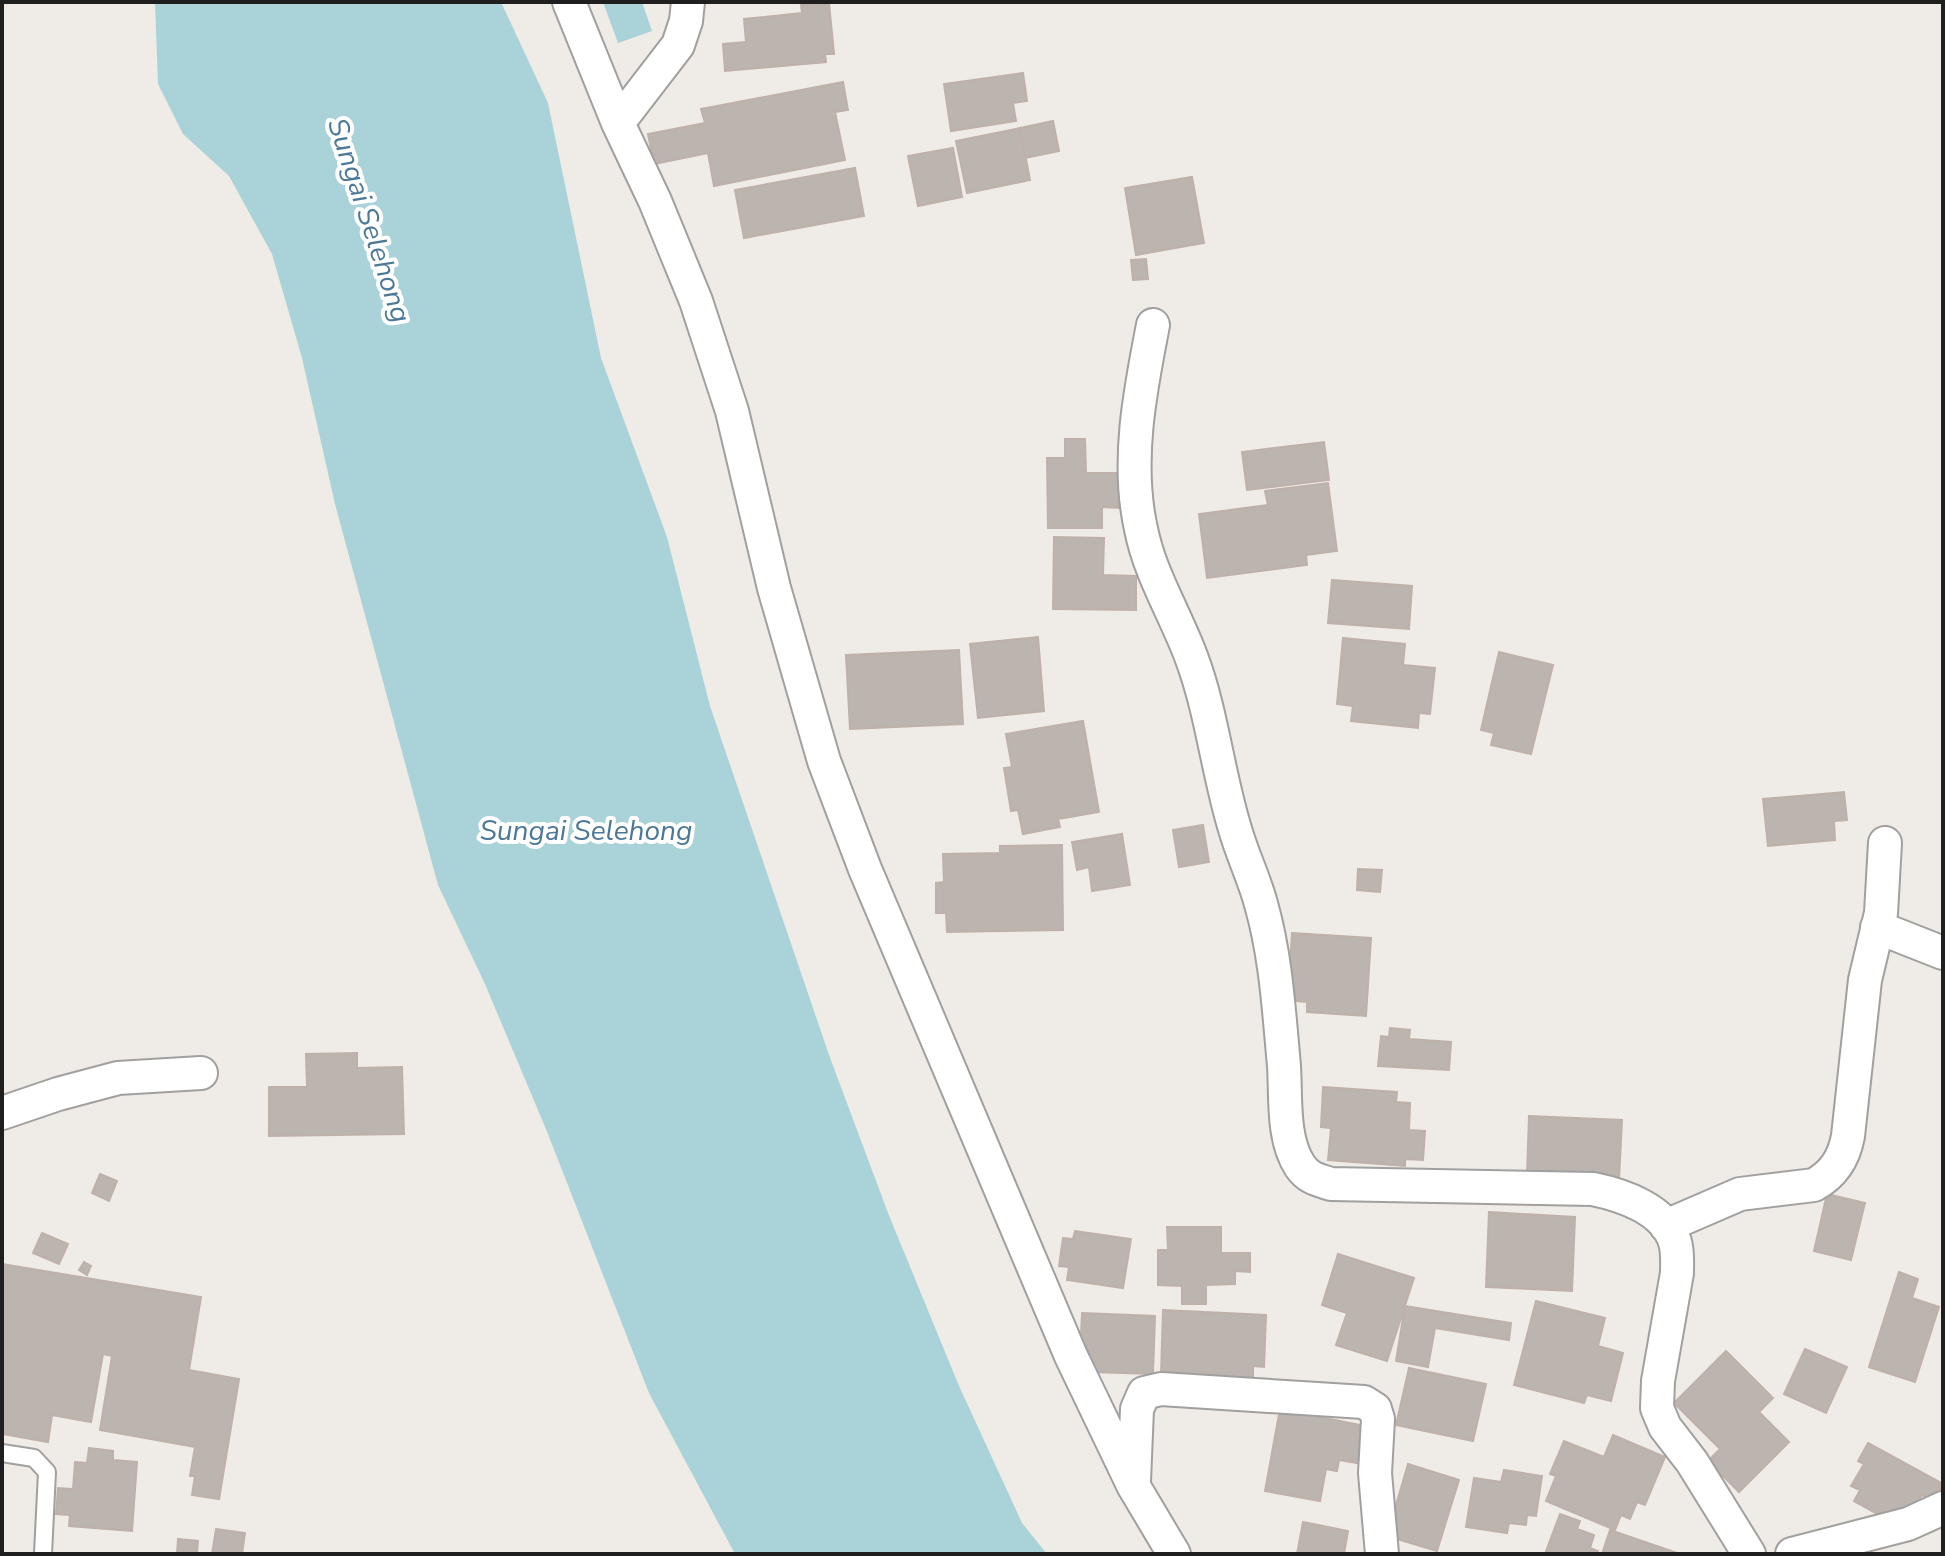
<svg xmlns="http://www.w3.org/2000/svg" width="1945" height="1556" viewBox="0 0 1945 1556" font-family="'Nunito Sans',sans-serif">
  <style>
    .water { fill: #aad2d9 }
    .building { fill: #bcb4af; stroke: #bfb1a9; stroke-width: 2 }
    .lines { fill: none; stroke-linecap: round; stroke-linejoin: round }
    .lane-casing { stroke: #a0a0a0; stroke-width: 20 }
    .street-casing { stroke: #a0a0a0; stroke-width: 36 }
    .lane { stroke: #fff; stroke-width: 16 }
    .street { stroke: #fff; stroke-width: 32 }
    .labels { text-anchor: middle; stroke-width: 8; stroke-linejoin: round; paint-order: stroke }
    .water-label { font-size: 28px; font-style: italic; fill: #4c7898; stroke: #fff }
  </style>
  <rect width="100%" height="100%" fill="#efebe6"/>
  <path class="water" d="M155 2H501L548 103 601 358 667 537 710 706 829 1055 888 1213 959 1386 1022 1523 1047 1554H735L649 1393 548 1134 485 984 438 885 335 504 302 358 272 254 229 176 183 134 158 84Z
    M603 2H642L652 31 618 43Z"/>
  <path class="building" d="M829 3 834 54H825L826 62 725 71 723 44 746 42 744 19 802 13 801 5Z
    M1023 73 1027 101 1013 103 1016 121 951 131 944 84Z
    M843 82 848 110 835 112 845 160 714 186 708 153 654 164 648 134 705 123 701 109Z
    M1053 121 1059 151 1025 158 1020 128Z
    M1020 128 1030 180 967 193 956 141Z
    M953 148 962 197 918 206 908 156Z
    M855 168 864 216 744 238 735 190Z
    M1192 177 1204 243 1136 255 1125 188Z
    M1146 259 1148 279 1133 280 1131 260Z
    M1065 439H1085L1086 473H1119V508L1102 507V528H1048L1047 458H1065Z
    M1324 442 1329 480 1247 490 1242 452Z
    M1328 483 1337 551 1306 555 1307 565 1207 578 1199 514 1268 505 1265 491Z
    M1054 537 1104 538 1103 575 1136 576V610L1053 609Z
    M1332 580 1412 586 1409 629 1328 623Z
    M1038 637 1044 711 978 718 970 644Z
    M1343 638 1405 644 1403 665 1435 668 1430 714 1419 713 1418 728 1351 721 1353 706 1337 704Z
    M959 650 963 724 850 729 846 655Z
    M1499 652 1553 665 1531 754 1491 745 1494 733 1481 730Z
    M1083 721 1099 812 1058 819 1060 827 1023 834 1018 810 1011 811 1004 768 1012 767 1006 734Z
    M1844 792 1847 820 1834 821 1835 840 1768 846 1763 799Z
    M1203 825 1209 862 1179 867 1173 830Z
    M1122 834 1130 885 1092 891 1089 867 1077 870 1072 842Z
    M1062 845 1063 930 947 932 946 913H936V883L944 882 943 854 1000 853V846Z
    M1358 869 1382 870 1380 892 1357 890Z
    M1292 933 1371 938 1366 1016 1307 1012V1002L1288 1000Z
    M1390 1028 1410 1030 1409 1039 1451 1042 1449 1070 1378 1066 1381 1036 1389 1037Z
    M357 1053V1068L402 1067 404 1134 269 1136V1087H307L306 1054Z
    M1323 1087 1397 1092 1396 1102 1410 1103 1409 1130 1425 1131 1423 1160 1405 1159V1166L1328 1160 1331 1128 1321 1127Z
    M1529 1116 1622 1120 1619 1180 1527 1176Z
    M100 1174 117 1181 109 1201 92 1193Z
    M1827 1194 1865 1203 1851 1260 1814 1251Z
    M1489 1212 1575 1217 1572 1291 1486 1287Z
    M1167 1227H1221V1253H1250V1272L1235 1271V1284L1206 1285V1304H1182V1286L1158 1285V1250H1168Z
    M1075 1231 1131 1239 1123 1288 1067 1280 1069 1267 1059 1266 1063 1238 1073 1239Z
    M42 1233 68 1244 59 1264 33 1253Z
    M1338 1254 1414 1278 1387 1361 1336 1345 1347 1313 1322 1305Z
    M84 1262 91 1266 87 1275 79 1270Z
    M2 1264 201 1297 189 1370 239 1379 219 1499 192 1495 195 1476H190L195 1447 100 1430 112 1356 103 1354 91 1422 52 1415 48 1442 2 1434Z
    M1899 1272 1918 1279 1912 1298 1939 1307 1915 1382 1869 1367Z
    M1536 1301 1605 1318 1598 1346 1623 1353 1611 1401 1587 1395 1584 1403 1514 1385Z
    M1405 1306 1511 1323 1509 1340 1435 1328 1428 1367 1396 1361Z
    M1163 1310 1266 1315 1264 1367 1253 1366V1378L1161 1374Z
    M1082 1313 1155 1316 1153 1374 1093 1372 1094 1360H1080Z
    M1805 1349 1847 1367 1826 1413 1784 1394Z
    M1726 1351 1773 1398 1759 1412 1789 1442 1739 1492 1708 1461 1720 1449 1674 1403Z
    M1409 1368 1486 1384 1473 1441 1396 1425Z
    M1280 1409 1370 1427 1363 1464 1339 1460 1337 1471 1326 1469 1320 1501 1265 1491Z
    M1613 1435 1665 1457 1645 1505 1637 1502 1630 1519 1621 1515 1615 1530 1546 1501 1556 1476 1550 1474 1564 1441 1604 1457Z
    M1868 1443 1943 1484 1935 1502 1922 1495 1909 1517 1894 1509 1888 1520 1854 1501 1860 1490 1851 1486 1864 1464 1858 1461Z
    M89 1448 113 1451V1460L137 1462 132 1531 69 1526 70 1515 56 1514 58 1488 73 1489 75 1462 87 1463Z
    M1408 1464 1459 1480 1437 1551 1387 1536Z
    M1504 1470 1542 1476 1536 1516 1527 1515 1526 1525 1509 1523 1507 1533 1466 1527 1474 1478 1501 1482Z
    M1560 1514 1580 1521 1577 1529 1594 1535 1590 1548 1598 1551 1597 1554H1545Z
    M1303 1522 1348 1531 1344 1554H1297Z
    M216 1529 245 1533 242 1554H212Z
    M1610 1530 1677 1553 1602 1554Z
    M178 1539 198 1541 197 1554H177Z"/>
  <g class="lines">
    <g class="lane-casing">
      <path id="lane" d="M2 1453 34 1458 47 1472 43 1554"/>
    </g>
    <g class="street-casing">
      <path id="street" d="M569 2 618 123 655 201 696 301 732 411 774 588 824 761 865 869 1071 1356 1133 1485 1174 1554
        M618 123 678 45 686 21 688 2
        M1153 325C1140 391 1126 462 1141 529 1150 575 1176 615 1192 659 1212 713 1218 774 1235 829 1242 854 1254 878 1261 904 1276 956 1279 1012 1284 1066 1286 1097 1282 1139 1300 1166 1308 1178 1318 1180 1331 1184L1593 1189C1622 1195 1665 1209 1675 1242 1678 1252 1677 1263 1677 1273L1658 1381 1657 1408 1665 1427 1692 1462 1749 1554
        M1877 927 1943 953
        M2 1113 58 1094 118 1078 201 1073
        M1666 1226 1740 1194 1814 1185C1834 1174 1844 1158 1848 1136L1865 980 1881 913 1885 843
        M1134 1481 1137 1409 1144 1393 1161 1389 1364 1402 1375 1409 1378 1419 1375 1473 1382 1554
        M1792 1554 1908 1524 1943 1508"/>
    </g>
    <use href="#lane" class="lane"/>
    <use href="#street" class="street"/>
  </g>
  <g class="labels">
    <g class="water-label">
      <text transform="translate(370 220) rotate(72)" y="10">Sungai Selehong</text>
      <text x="586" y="840">Sungai Selehong</text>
    </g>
  </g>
  <rect width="1945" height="1556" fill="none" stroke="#1f1f1f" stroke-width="8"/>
</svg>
